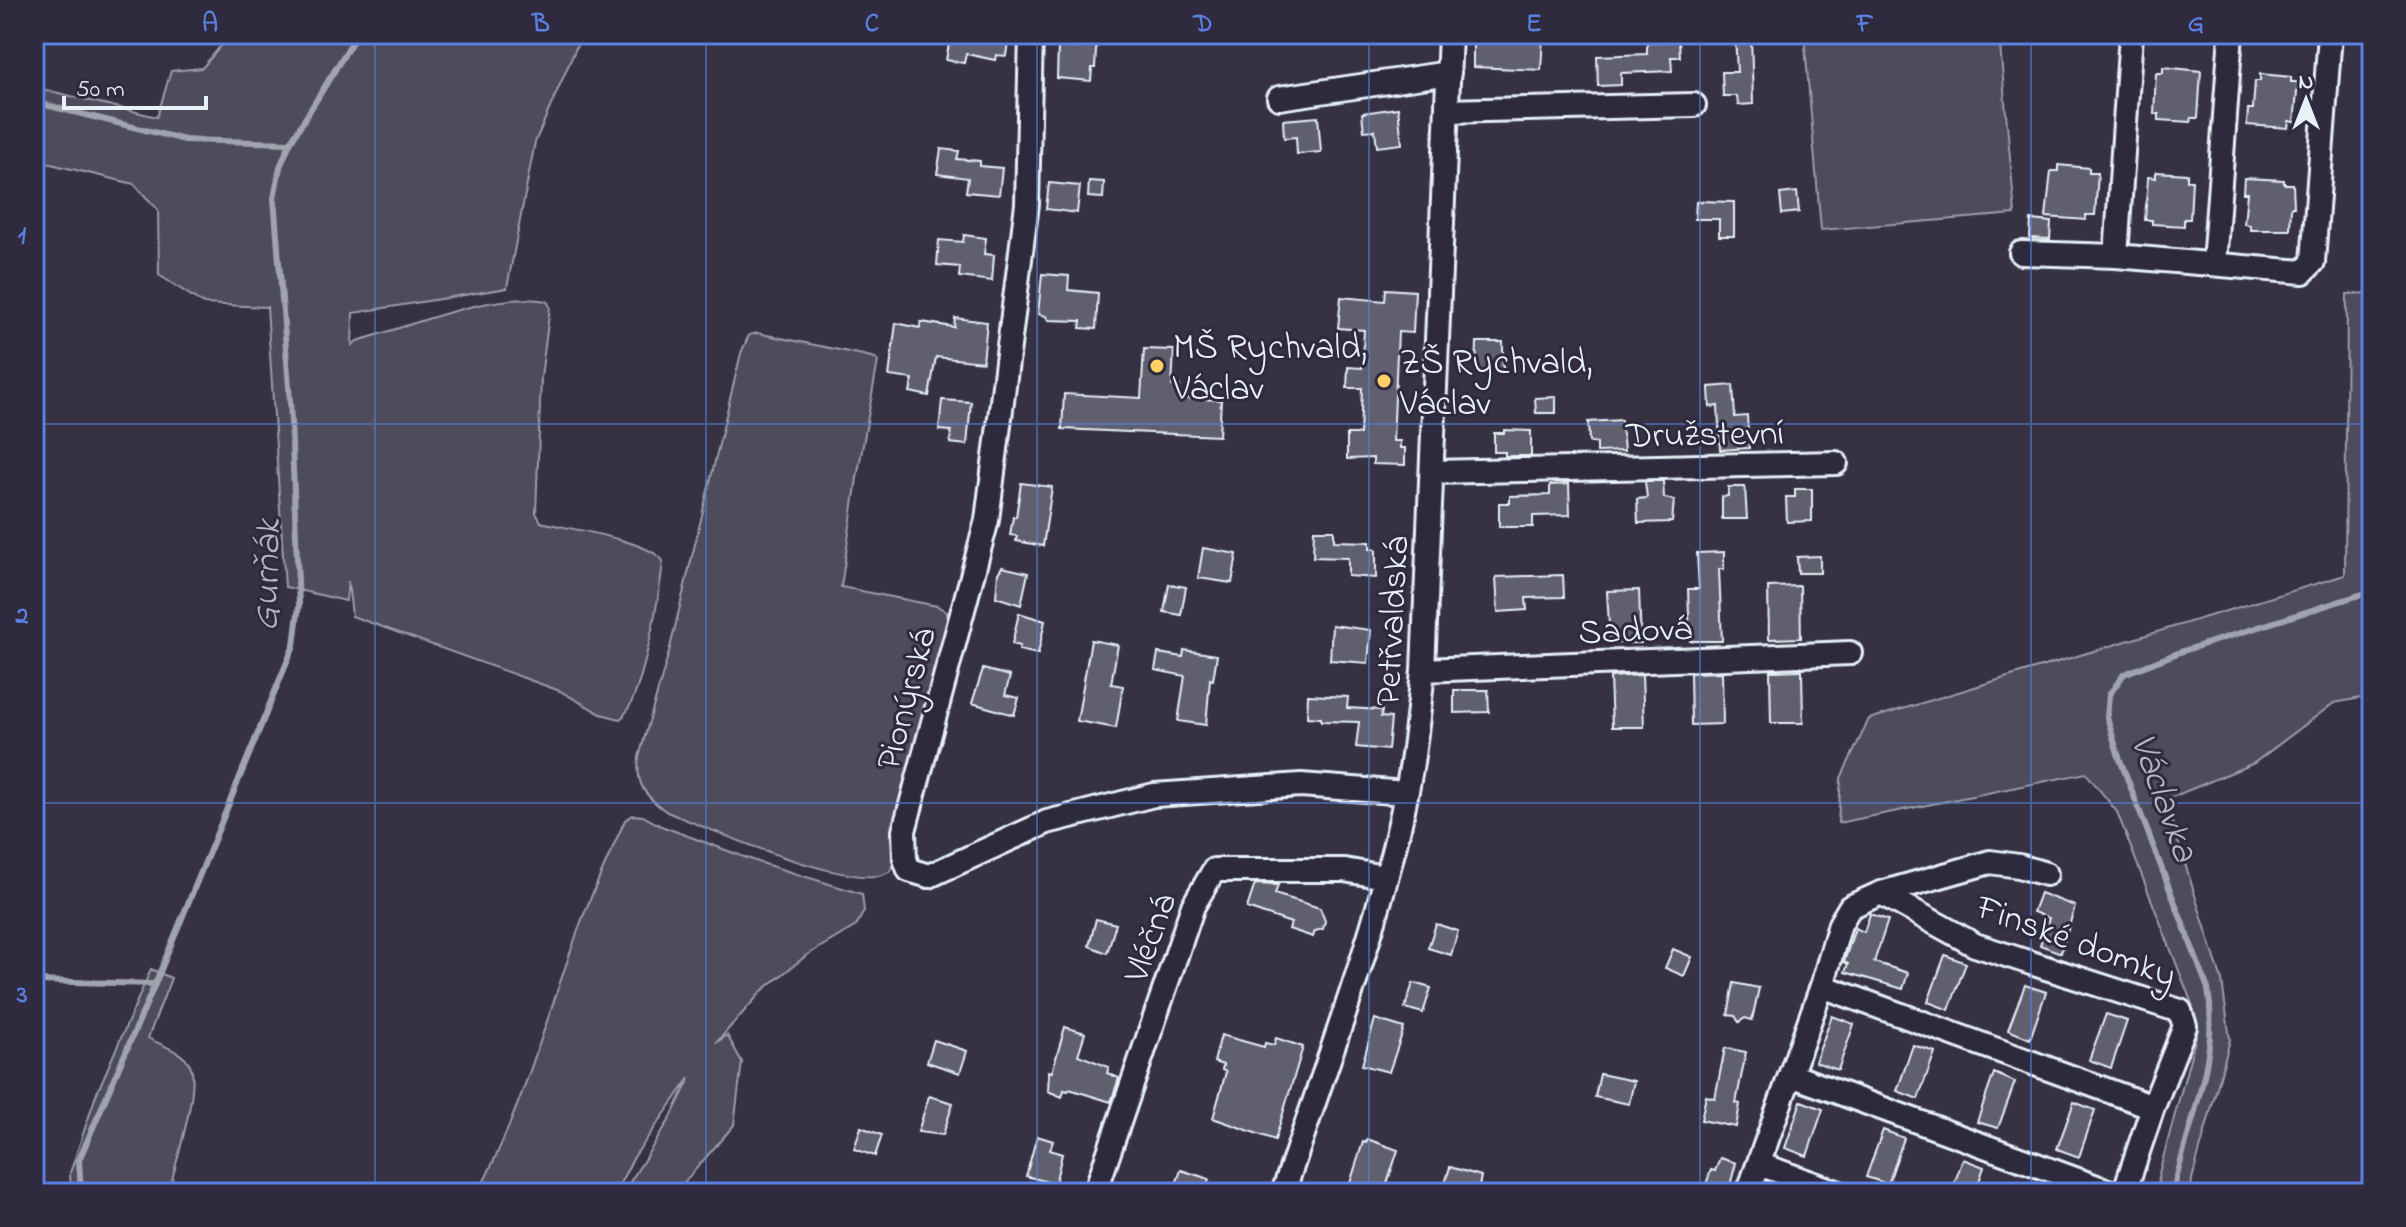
<svg xmlns="http://www.w3.org/2000/svg" width="2406" height="1227" viewBox="0 0 2406 1227" font-family="'Indie Flower',sans-serif">
  <style>
    .green { fill: #4d4b5c; stroke: #9a9eaa; stroke-width: 2 }
    .lines { fill: none; stroke-linecap: round; stroke-linejoin: round }
    .stream { stroke: #a0a4af; stroke-width: 6 }
    .building { fill: #605e6e; stroke: #e8f1f8; stroke-width: 2 }
    .minor-casing { stroke: #e8f1f8; stroke-width: 28 }
    .minor { stroke: #2f2a3d; stroke-width: 22 }
    .grid { fill: none; stroke: #5a7fe2; stroke-width: 2; stroke-opacity: 0.55 }
    .poi-dot { fill: #ffd166; stroke: #2f2a3d; stroke-width: 3 }
    .labels { text-anchor: middle; stroke-width: 6; stroke-linejoin: round; paint-order: stroke }
    .poi-label { font-size: 36px; fill: #e8f1f8; stroke: #2f2a3d; text-anchor: start }
    .street-label { font-size: 36px; fill: #e8f1f8; stroke: #2f2a3d }
    .water-label { font-size: 38px; font-style: italic; fill: #b2b7c2; stroke: #2f2a3d }
    .neatline { fill: none; stroke: #5a7fe2; stroke-width: 3 }
    .grid-label { font-size: 26px; text-anchor: middle; font-weight: bold; fill: #5a7fe2 }
  </style>
  <rect width="100%" height="100%" fill="#363244"/>
  <filter id="ink" filterUnits="userSpaceOnUse"><feTurbulence type="fractalNoise" baseFrequency=".0125" numOctaves="2"/><feDisplacementMap in="SourceGraphic" scale="16" xChannelSelector="R" yChannelSelector="G"/><feConvolveMatrix kernelMatrix="1 2 1 2 8 2 1 2 1" color-interpolation-filters="sRGB"/></filter>
  <g filter="url(#ink)">
    <path class="green" d="M231 34H582L535 142 507 288 353 313 352 345 357 341C411 326 492 291 547 301L550 307 541 377 536 513 541 522C569 529 648 540 663 561 660 590 642 704 620 719L601 714 560 691 352 616 348 581 346 601 285 587 267 307 204 304 159 275 158 210 134 184 38 161 34 87 157 117 171 71 202 68Z
      M1804 34H1999L2015 214 1821 230Z
      M2372 293V696L2334 703 2254 763 2165 800 2222 981 2230 1040 2192 1179 2191 1193H2159L2158 1177 2198 1029 2192 1004 2117 812 2086 773 1838 823 1841 778 1869 719 2345 575 2347 294Z
      M757 333 863 355 875 358 878 361 857 478 841 587 937 606 947 612 948 618 895 849C894 856 895 867 889 872 857 894 705 827 667 812 646 797 635 785 639 757L669 652 741 353 749 335Z
      M633 815 643 816 661 826 758 862 862 894 864 911 856 926 807 955 763 990 716 1043 727 1035 742 1062 734 1125 675 1193H623L670 1119 690 1078 634 1157 615 1193H478C523 1107 548 1013 581 922 594 888 610 854 625 820Z
      M151 969 171 978 148 1038C160 1045 183 1051 190 1065 201 1087 174 1166 169 1193H71L70 1173 96 1095Z"/>
    <g class="lines">
      <path class="stream" d="M34 102 185 140 290 143
        M34 981 155 984
        M81 1193 79 1160 155 984 294 645 299 605 290 400 274 198 280 167 290 143 357 34
        M2173 1193C2187 1126 2220 1058 2208 989L2119 757 2107 717 2109 695 2124 674 2183 651 2372 591"/>
    </g>
    <path class="building" d="M951 34 979 39 980 34H1009L1006 56 996 55 995 60 966 54 964 63 946 60Z
      M1078 34H1097L1095 68H1092L1091 81 1057 78 1058 46 1077 48Z
      M1473 34H1543L1541 70 1473 67Z
      M1735 34H1751L1753 104 1738 105 1737 96H1723L1722 72H1737Z
      M1679 41 1680 57H1671L1672 71 1621 73V85L1598 86 1597 56 1647 54V42Z
      M2163 67 2201 71 2198 118H2191V122L2159 120V114H2154L2156 73H2163Z
      M2260 74 2291 77V82H2298L2294 122 2289 121 2288 128 2247 125 2248 109H2253L2255 81H2260Z
      M1398 108 1402 144 1377 147 1375 130 1364 131 1362 113Z
      M1318 117 1321 152 1297 154 1296 137 1284 138 1283 120Z
      M941 149 959 151 957 159 980 161V166L1002 168 999 195 966 192 968 178 937 174Z
      M2058 165 2089 168V173H2098L2095 215H2086V220L2046 217 2051 171H2058Z
      M2156 172 2187 174V180H2192L2190 219H2184V226L2152 224V220H2145L2148 177 2156 178Z
      M2244 178 2284 180V184H2293L2294 207H2291L2290 230H2250V225L2244 224 2247 193H2243Z
      M1089 181 1104 182 1103 198 1088 197Z
      M1049 183 1080 186 1077 213 1046 209Z
      M1797 192 1799 212 1782 214 1780 194Z
      M1696 201 1734 202V236H1719V219H1695Z
      M2031 220 2051 222 2050 239 2030 238Z
      M964 235 986 238 984 254 994 255 992 281 959 277 960 267 937 265 939 240 963 242Z
      M1042 274 1069 276 1068 290 1098 293 1096 329 1080 328 1081 321 1048 320 1046 316 1038 314Z
      M1386 289 1415 291 1413 333 1398 332 1393 441H1400V448H1405V465L1373 464V458L1347 459V434H1360L1362 388H1347L1348 367 1362 368 1364 330 1338 328 1341 297 1385 301Z
      M955 318 987 322 983 362 936 357 929 396 910 392 913 379 889 376 896 323 920 328 921 322 954 327Z
      M1477 342H1503V371H1476Z
      M1144 349 1174 350 1172 386H1180L1179 398 1221 400 1219 436 1062 429 1064 394 1141 398Z
      M1733 385 1735 417 1747 416 1749 448 1720 450 1718 406 1710 407 1709 387Z
      M1556 397V413H1536L1535 398Z
      M942 400 971 402 967 445 950 443 951 431 939 430Z
      M1621 420 1624 451 1597 452V443L1589 442 1588 422Z
      M1504 430 1531 431V456H1505V452H1494V433H1504Z
      M1645 481H1663L1664 498 1674 500 1672 522 1638 523 1637 499 1647 498Z
      M1021 483 1052 487 1043 546 1016 541 1017 536 1010 535 1013 517H1016Z
      M1569 484 1570 515 1533 516V527H1499V503H1510V496L1550 495V485Z
      M1728 487H1745L1747 519H1722V497L1728 496Z
      M1795 489H1812V521L1787 522 1786 497H1795Z
      M1314 530H1334V541L1370 542V549H1376V578L1348 576V558L1313 557Z
      M1203 548 1237 554 1232 583 1198 578Z
      M1724 552V569H1719L1722 641H1690L1688 589H1699L1697 553Z
      M1820 556V573H1798L1797 557Z
      M1002 567 1028 573 1021 605 996 597 998 573Z
      M1563 575 1564 597 1526 598 1527 610 1498 612 1496 577Z
      M1169 584 1186 587 1181 615 1164 612Z
      M1800 586 1801 638 1769 639 1768 587Z
      M1639 590 1641 643H1610L1607 591Z
      M1019 613 1045 621 1038 654 1019 650 1020 646 1012 644Z
      M1332 625 1371 630 1368 663 1330 660Z
      M1091 640 1118 645 1111 684 1123 686 1116 728 1077 721Z
      M1184 650 1217 655 1213 680 1210 679 1206 725 1178 721 1185 676 1155 670 1158 653 1183 657Z
      M983 669 1010 676 1005 695 1019 698 1014 715 972 703Z
      M1802 670 1803 723H1771L1770 671Z
      M1722 672 1723 724 1691 725 1690 673Z
      M1642 675 1644 727H1612L1610 677Z
      M1454 690H1488L1489 712 1454 713Z
      M1308 695 1348 697 1347 708 1382 710 1381 717 1391 718 1388 750 1356 747 1359 722 1321 721V718L1307 717Z
      M1255 884 1278 885 1275 894 1320 908 1325 921 1323 929 1315 931 1313 937 1289 929 1291 923 1247 908Z
      M2040 893 2075 906 2061 953 2040 945 2049 918 2033 912Z
      M1870 914 1888 920 1874 962 1908 973 1903 989 1845 972 1848 964 1844 962 1855 928 1864 932Z
      M1096 919 1116 924 1107 953 1089 946Z
      M1436 924 1458 931 1451 955 1428 948Z
      M1673 949 1692 957 1684 976 1665 968Z
      M1945 955 1966 963 1949 1010 1928 1002Z
      M1413 983 1431 988 1423 1013 1405 1008Z
      M1734 983 1759 988 1752 1020 1745 1018 1739 1022 1735 1016 1728 1015Z
      M2025 985 2046 992 2030 1039 2008 1030Z
      M2106 1014 2127 1021 2111 1068 2089 1060Z
      M1832 1016 1854 1024 1838 1070 1815 1062Z
      M1375 1019 1404 1028 1389 1072 1362 1065Z
      M1065 1027 1085 1033 1078 1055 1109 1067 1107 1073 1119 1078 1111 1102 1069 1089 1068 1091 1064 1090 1062 1097 1048 1091 1049 1071 1052 1072Z
      M1221 1035 1264 1047 1265 1043 1274 1045 1276 1038 1303 1047 1275 1140 1213 1118 1226 1072 1222 1070 1223 1065 1214 1062Z
      M934 1040 967 1051 960 1073 927 1062Z
      M1913 1045 1935 1052 1918 1099 1897 1091Z
      M1725 1048 1746 1052 1736 1103 1740 1104 1736 1127 1701 1120 1706 1096 1715 1098Z
      M1994 1073 2015 1082 1998 1128 1977 1122Z
      M1600 1074 1634 1081 1629 1104 1595 1097Z
      M929 1096 953 1103 943 1135 918 1132Z
      M1801 1101 1823 1109 1807 1156 1785 1148Z
      M2074 1102 2095 1110 2079 1157 2057 1149Z
      M861 1127 882 1135 875 1156 854 1149Z
      M1883 1130 1904 1138 1888 1184 1866 1177Z
      M1037 1136 1053 1141 1050 1150 1062 1154 1055 1184 1026 1176Z
      M1367 1139 1398 1150 1384 1193H1347L1363 1142 1366 1143Z
      M1720 1158 1736 1163 1728 1193H1703L1711 1170 1715 1171Z
      M1963 1159 1984 1167 1975 1193H1951Z
      M1450 1167 1481 1176 1478 1193H1442Z
      M1181 1170 1209 1179 1204 1193H1173Z"/>
    <g class="lines">
      <g class="minor-casing">
        <path id="minor" d="M1031 34 1027 204 987 520 904 831 905 859 909 870 929 876 1047 822 1154 795 1301 785 1406 793
          M1279 98 1449 73
          M1447 111 1694 105
          M2021 253 2116 256 2303 272 2313 262 2330 34
          M2116 256 2131 34
          M2214 264 2231 34
          M1432 472 1836 463
          M1423 670 1850 653
          M1881 893 1990 862 2019 866 2046 874
          M1822 986 2153 1107 2124 1193
          M1791 1075 2113 1193
          M1759 1164 1839 1193
          M1095 1193 1193 906 1214 870H1344L1385 877
          M1283 1193C1327 1061 1379 928 1407 791 1415 751 1419 711 1423 670L1450 34
          M1748 1193 1822 986 1840 924 1850 907 1881 893 1975 945 2180 1011 2185 1026 2153 1107"/>
      </g>
      <use href="#minor" class="minor"/>
    </g>
  </g>
  <path class="grid" d="M375 34V1193M706 34V1193M1037 34V1193M1369 34V1193M1700 34V1193M2031 34V1193M34 424H2372M34 803H2372"/>
  <g class="poi-dot">
    <circle cx="1157" cy="366" r="8"/>
    <circle cx="1384" cy="381" r="8"/>
  </g>
  <g class="labels">
    <g class="poi-label">
      <text x="1173" y="358">MŠ Rychvald,<tspan x="1173" dy="41">Václav</tspan></text>
      <text x="1400" y="373">ZŠ Rychvald,<tspan x="1400" dy="41">Václav</tspan></text>
    </g>
    <g class="street-label">
      <text transform="translate(1705 432) rotate(-1)" y="13">Družstevní</text>
      <text transform="translate(1390 621) rotate(-87)" y="13">Petřvaldská</text>
      <text transform="translate(1635 628) rotate(-2)" y="13">Sadová</text>
      <text transform="translate(904 698) rotate(-75)" y="13">Pionýrská</text>
      <text transform="translate(1148 937) rotate(-70)" y="13">Vléčná</text>
      <text transform="translate(2077 939) rotate(20)" y="13">Finské domky</text>
    </g>
    <g class="water-label">
      <text transform="translate(265 575) rotate(-89)" y="13">Gurňák</text>
      <text transform="translate(2166 797) rotate(70)" y="13">Václavka</text>
    </g>
  </g>
  <rect width="2406" height="1227" fill="none" stroke="#2f2a3d" stroke-width="88"/>
  <g transform="translate(2306 100)" stroke="#2f2a3d" stroke-width="6" paint-order="stroke">
  <path d="M0-6L14 30L0 20L-14 30Z" fill="#e8f1f8"/>
  <text y="-12" font-size="22" font-weight="bold" text-anchor="middle" fill="#e8f1f8">N</text>
  </g>
  <path d="M64 96v12h142v-12" fill="none" stroke="#e8f1f8" stroke-width="4"/>
  <text x="76" y="96" font-size="24" fill="#e8f1f8" stroke="#2f2a3d" stroke-width="6" paint-order="stroke">50 m</text>
  <rect x="44" y="44" width="2318" height="1139" class="neatline"/>
  <g class="grid-label">
    <text x="210" y="31">A</text>
    <text x="541" y="31">B</text>
    <text x="872" y="31">C</text>
    <text x="1203" y="31">D</text>
    <text x="1534" y="31">E</text>
    <text x="1865" y="31">F</text>
    <text x="2196" y="31">G</text>
    <text x="22" y="243">1</text>
    <text x="22" y="623">2</text>
    <text x="22" y="1002">3</text>
  </g>
</svg>
